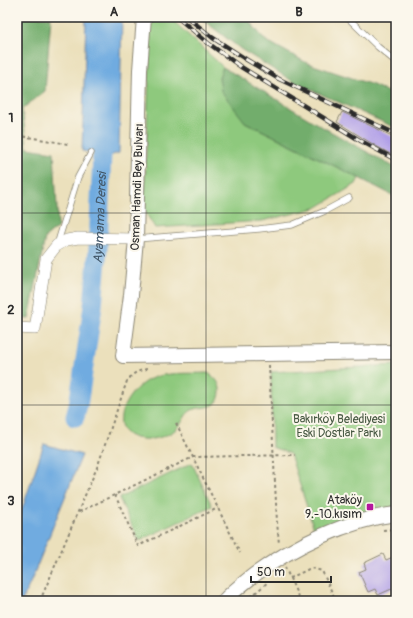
<svg xmlns="http://www.w3.org/2000/svg" width="413" height="618" viewBox="0 0 413 618" font-family="Pangolin,sans-serif">
  <style>
    .green { fill: #8ec97d; stroke: #5c7a54 }
    .forest { fill: #72ad6c; stroke: #4e6c4c }
    .water { fill: #70abe0; stroke: #4e6b86 }
    .lines { fill: none; stroke-linecap: round; stroke-linejoin: round }
    .river { stroke: #70abe0; stroke-width: 19 }
    .building { fill: #b09fe7 }
    .service-casing { stroke: #8b8674; stroke-width: 7 }
    .minor-casing { stroke: #8b8674; stroke-width: 12 }
    .tertiary-casing { stroke: #8b8674; stroke-width: 16 }
    .path { stroke: #8b8674; stroke-width: 2; stroke-dasharray: 3 3; stroke-linecap: butt }
    .service { stroke: #fff; stroke-width: 5.5 }
    .minor { stroke: #fff; stroke-width: 11 }
    .tertiary { stroke: #fff; stroke-width: 14 }
    .rail-casing { stroke: #2b2b2b; stroke-width: 4.5 }
    .rail { stroke: #fbf7ec; stroke-width: 3; stroke-dasharray: 9; stroke-linecap: butt }
    .grid { fill: none; stroke: #2b2b2b; stroke-width: 1; stroke-opacity: 0.55 }
    .poi-dot { fill: #b5179e; stroke: #fbf7ec; stroke-width: 1.5 }
    .labels { text-anchor: middle; stroke-width: 4; stroke-linejoin: round; paint-order: stroke }
    .street-label { font-size: 12px; fill: #2b2b2b; stroke: #fbf7ec }
    .park-label { font-size: 12px; fill: #495a44; stroke: #fbf7ec }
    .poi-label { font-size: 12px; fill: #2b2b2b; stroke: #fbf7ec; text-anchor: end }
    .water-label { font-size: 13px; font-style: italic; fill: #43586a; stroke: #fbf7ec }
    .neatline { fill: none; stroke: #2b2b2b; stroke-width: 1.5 }
    .grid-label { font-size: 13px; text-anchor: middle; font-weight: bold; fill: #2b2b2b }
  </style>
  <rect width="100%" height="100%" fill="#fbf7ec"/>
  <filter id="ink" filterUnits="userSpaceOnUse"><feTurbulence type="fractalNoise" baseFrequency=".025" numOctaves="2"/><feDisplacementMap in="SourceGraphic" scale="8" xChannelSelector="R" yChannelSelector="G"/><feConvolveMatrix kernelMatrix="1 2 1 2 8 2 1 2 1" color-interpolation-filters="sRGB"/></filter>
  <filter id="wash" filterUnits="userSpaceOnUse"><feTurbulence type="fractalNoise" baseFrequency=".012" numOctaves="4" result="noise"/><feDisplacementMap in="SourceGraphic" scale="16" xChannelSelector="R" yChannelSelector="G"/><feGaussianBlur stdDeviation="0.9" result="paint"/><feColorMatrix in="noise" values="0 0 0 0 0 0 0 0 0 0 0 0 0 0 0 0 0 1.4 0 .05"/><feComposite in="paint" operator="in"/></filter>
  <g filter="url(#wash)">
    <rect width="100%" height="100%" fill="#ebe0bc"/>
    <path class="green" d="M151 17H169L223 67 219 77 245 122 359 178 356 184 316 208 262 221 155 228 144 210Z
      M396 365V508L377 510 340 521 315 532 290 454 272 447 271 372Z
      M208 373C214 377 220 382 220 390 220 414 199 403 189 412 185 415 183 421 180 425 174 433 162 438 151 439 102 442 121 395 148 380 165 371 189 374 208 373Z
      M192 463 212 506 139 541 119 498Z"/>
    <path class="forest" d="M17 17H51L45 91 22 109 27 148 54 152 58 227 45 238 29 319 17 318Z
      M199 17H246L265 40 307 63 373 85 396 96V128L294 82 242 50Z
      M223 67 319 125 396 168V197L359 178 245 122 221 91 219 77Z"/>
    <path class="water" d="M86 17H122L119 153 109 156 82 151Z
      M44 444 82 455 31 581 22 601H17V524Z"/>
    <g class="lines">
      <path class="river" id="s1" d="M75 417 78 406 93 306 98 248 103 130"/>
    </g>
    <g id="blocks">
      <path class="building" d="M342 112 396 138V157L376 146 337 122Z
        M383 554 386 560 393 557 396 564V579L395 580 396 583V587L378 595 375 589 368 592 359 572 366 569 364 563Z"/>
    </g>
  </g>
  <g filter="url(#ink)">
    <use href="#blocks" fill-opacity="0" stroke="#8b8674" stroke-width="1"/>
    <g class="lines">
      <g class="service-casing">
        <path id="service" d="M347 17 378 47 396 62
          M136 239 259 229 292 225 325 211 349 198
          M57 245 78 177 91 153"/>
      </g>
      <g class="minor-casing">
        <path id="minor" d="M17 328 35 329 46 259 57 245 67 240 78 238 136 239"/>
      </g>
      <g class="tertiary-casing">
        <path id="tertiary" d="M144 17 140 70 136 239 131 295 123 356 396 352
          M224 601C233 591 244 583 254 575 294 546 347 520 396 514"/>
      </g>
      <path class="path" d="M17 136 27 137 68 144
        M269 365 277 522 279 544
        M176 423 240 553
        M115 495 138 546 218 508
        M79 512 193 457 295 455
        M383 530 396 529
        M285 567 300 601
        M290 578 311 568 322 571 336 601
        M40 601 98 465 127 381C133 373 137 371 147 369
        M246 601 268 582"/>
      <use href="#service" class="service"/>
      <use href="#minor" class="minor"/>
      <use href="#tertiary" class="tertiary"/>
      <g class="rail-casing">
        <path id="rail" d="M177 17 208 43 241 67 361 141 396 160
          M187 17 213 38 247 60 279 79 396 134"/>
      </g>
      <use href="#rail" class="rail"/>
    </g>
  </g>
  <path class="grid" d="M206 17V601M17 213H396M17 405H396"/>
  <rect class="poi-dot" x="366" y="503" width="8" height="8" rx="2"/>
  <g class="labels">
    <g class="street-label">
      <text transform="translate(137 187) rotate(-88)" y="4">Osman Hamdi Bey Bulvarı</text>
    </g>
    <g class="park-label">
      <text x="339" y="423">Bakırköy Belediyesi<tspan x="339" dy="14">Eski Dostlar Parkı</tspan></text>
    </g>
    <g class="poi-label">
      <text x="362" y="504">Ataköy<tspan x="362" dy="14">9.-10.kısım</tspan></text>
    </g>
    <g class="water-label">
      <text dy="5" stroke="none"><textPath href="#s1" startOffset="201">Ayamama Deresi</textPath></text>
    </g>
  </g>
  <rect width="413" height="618" fill="none" stroke="#fbf7ec" stroke-width="44"/>
  <path d="M251 576v6h80v-6" fill="none" stroke="#2b2b2b" stroke-width="2"/>
  <text x="257" y="576" font-size="12" fill="#2b2b2b" stroke="#fbf7ec" stroke-width="3" paint-order="stroke">50 m</text>
  <rect x="22" y="22" width="369" height="574" class="neatline"/>
  <g class="grid-label">
    <text x="114" y="16">A</text>
    <text x="299" y="16">B</text>
    <text x="11" y="122">1</text>
    <text x="11" y="314">2</text>
    <text x="11" y="505">3</text>
  </g>
</svg>
